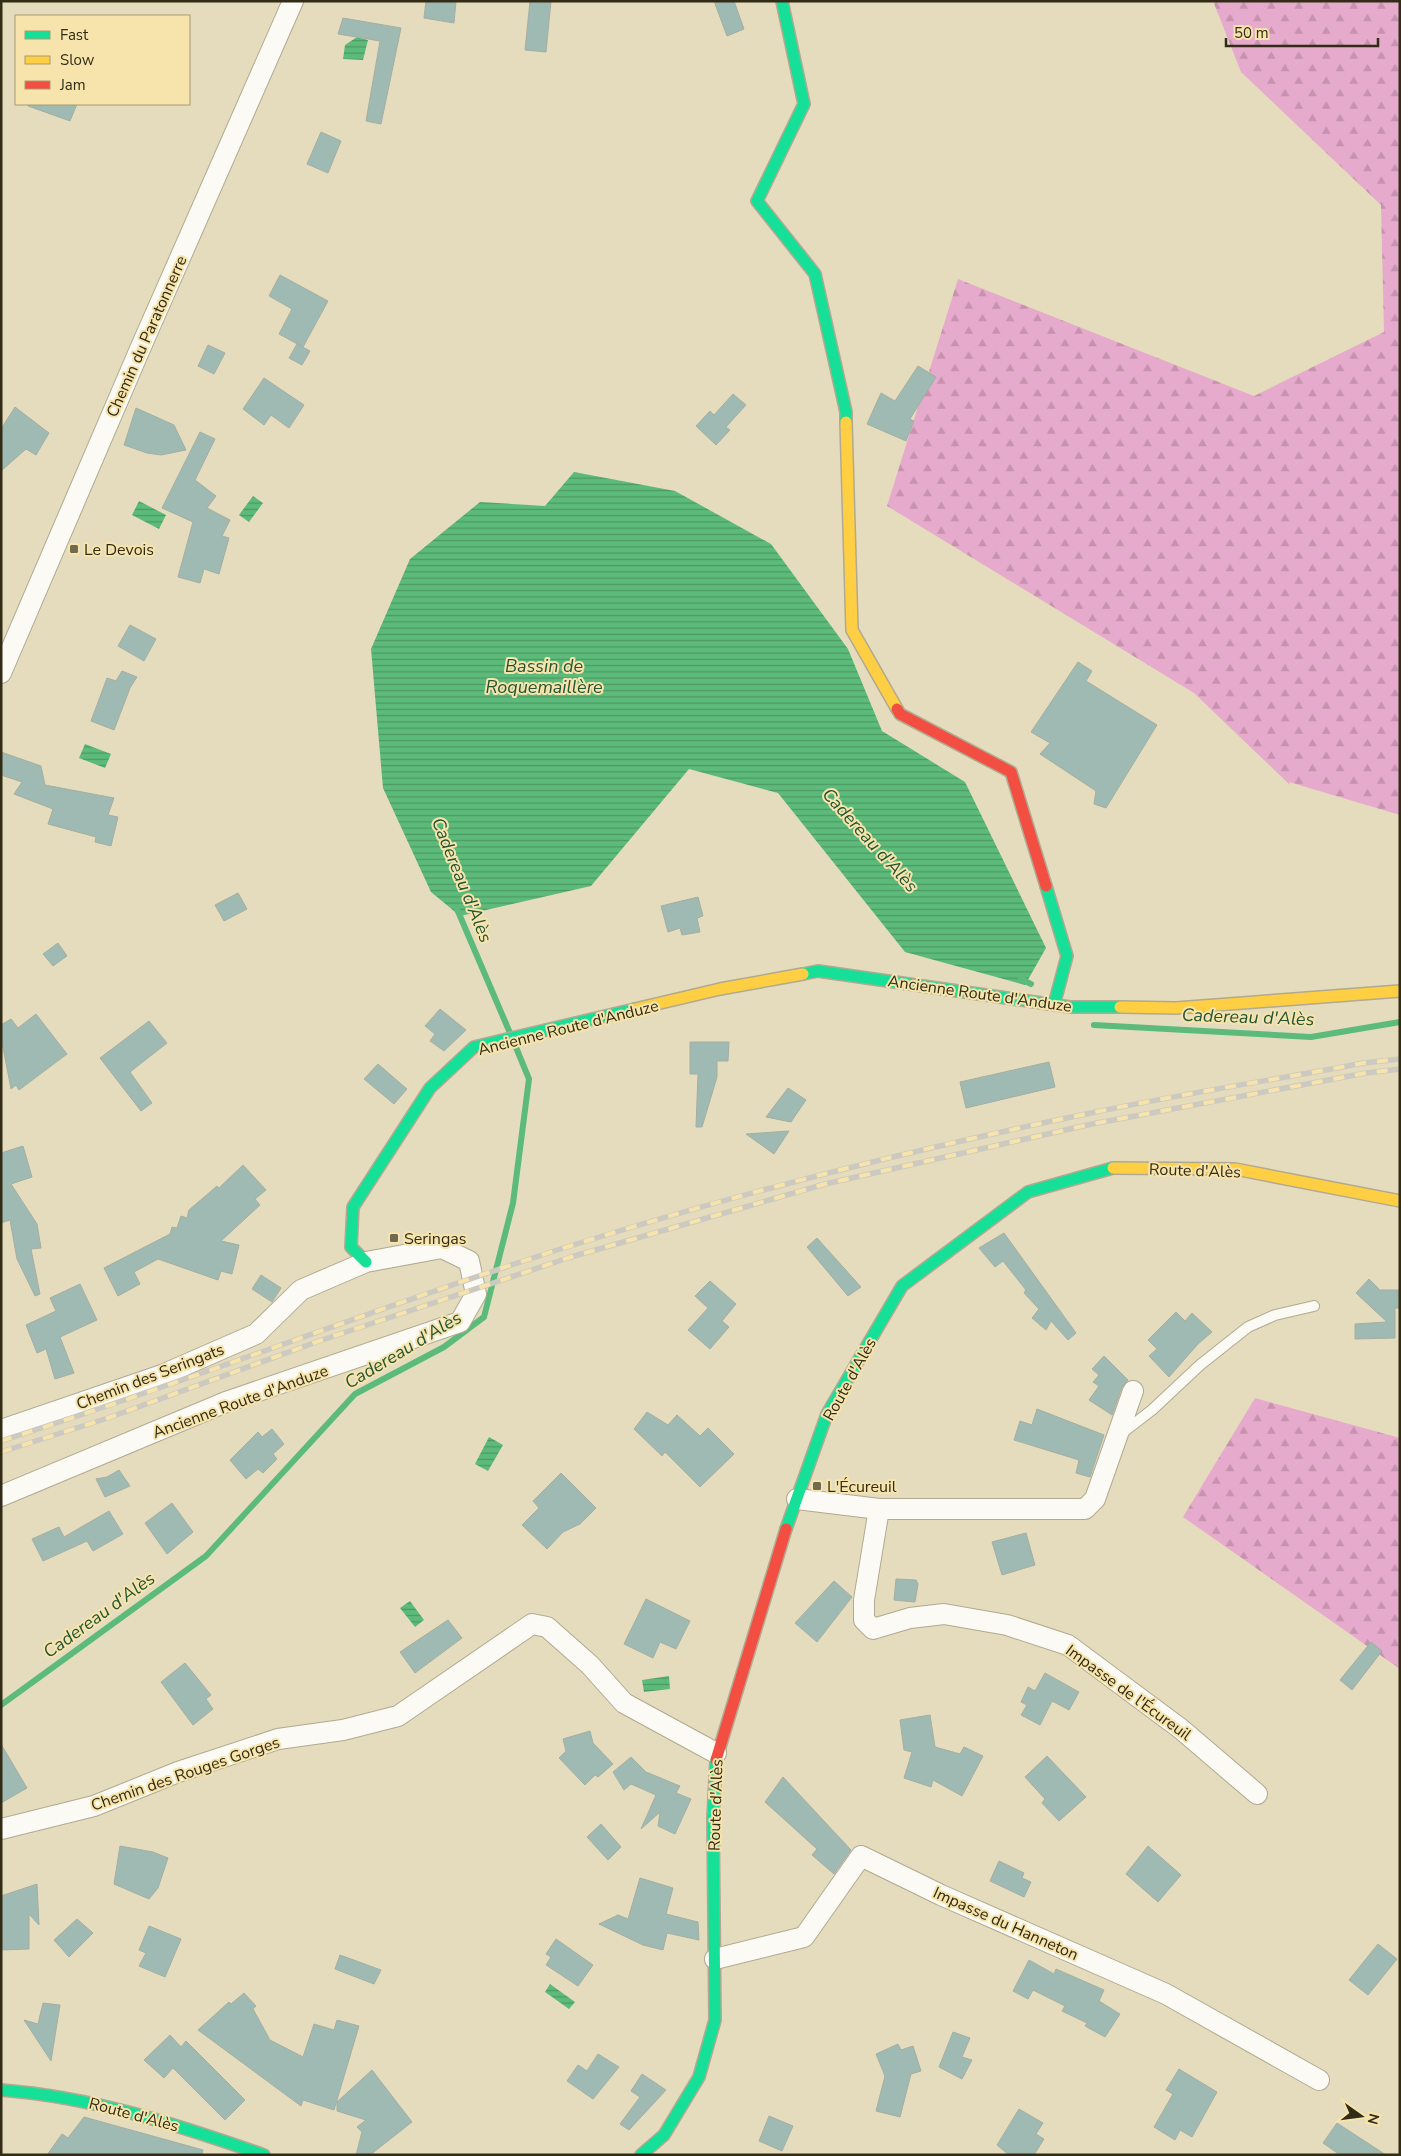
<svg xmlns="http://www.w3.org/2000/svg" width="1401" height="2156" viewBox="0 0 1401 2156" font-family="'Nunito Sans',sans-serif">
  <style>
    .forest { fill: url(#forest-firs) }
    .water { fill: url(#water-rules) }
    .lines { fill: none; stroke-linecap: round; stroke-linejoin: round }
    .stream { stroke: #5cbb7a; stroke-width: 6 }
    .building { fill: #9fbab2; stroke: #a4aea3 }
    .lane-casing { stroke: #b1a991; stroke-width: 12 }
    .street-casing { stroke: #b1a991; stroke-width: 22 }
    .fast-casing { stroke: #b1a991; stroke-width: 14 }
    .slow-casing { stroke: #b1a991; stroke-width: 14 }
    .jam-casing { stroke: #b1a991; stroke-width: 14 }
    .lane { stroke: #fbfaf5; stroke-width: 10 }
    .street { stroke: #fbfaf5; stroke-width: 20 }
    .fast { stroke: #16e098; stroke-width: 11 }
    .slow { stroke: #ffcf43; stroke-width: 11 }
    .jam { stroke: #f24e42; stroke-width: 11 }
    .rail-casing { stroke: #ccc9c0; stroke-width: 5.5 }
    .rail { stroke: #f6e4ac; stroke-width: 4; stroke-dasharray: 11; stroke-linecap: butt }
    .poi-dot { fill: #716950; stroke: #f6e4ac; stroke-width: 2 }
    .labels { text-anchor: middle; stroke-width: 4; stroke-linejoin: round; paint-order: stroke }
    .street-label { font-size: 16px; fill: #322b15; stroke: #f6e4ac }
    .poi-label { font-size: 16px; fill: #322b15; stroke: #f6e4ac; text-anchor: start }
    .water-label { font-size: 18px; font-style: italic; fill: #235434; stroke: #f6e4ac }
  </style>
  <defs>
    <pattern id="forest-firs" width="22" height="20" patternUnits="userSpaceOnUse" patternTransform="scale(1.25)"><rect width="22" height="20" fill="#e6aacc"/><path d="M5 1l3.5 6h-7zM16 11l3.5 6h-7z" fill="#c692ae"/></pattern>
    <pattern id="water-rules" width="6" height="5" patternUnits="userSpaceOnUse" patternTransform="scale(1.25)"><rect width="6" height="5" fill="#5cbb7a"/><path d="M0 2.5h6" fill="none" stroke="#4d9863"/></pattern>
  </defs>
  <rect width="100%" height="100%" fill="#e5dcbd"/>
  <path class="forest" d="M1213 1H1400V815L1289 782 1290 785 1194 693 887 506 958 279 1254 396 1384 332 1381 205 1241 72Z
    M1255 1398 1400 1438V1669L1183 1517Z"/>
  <path class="water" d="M357 37 368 40 363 60 343 59 345 45Z
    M574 472 675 491 771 544 848 649 882 731 965 782 1046 948 1025 985 905 952 778 793 689 769 591 886 460 916 431 892 383 788 371 649 410 559 480 502 545 506Z
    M253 496 263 503 249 522 239 515Z
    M139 501 166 515 159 529 132 515Z
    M85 744 111 754 105 768 79 758Z
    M489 1437 503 1445 488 1471 475 1464Z
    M410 1601 424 1620 415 1627 400 1608Z
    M669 1676 670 1689 644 1692 642 1680Z
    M550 1984 575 2002 569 2009 545 1992Z"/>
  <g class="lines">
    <path class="stream" d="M457 909 510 1033
      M1021 979 1031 984
      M1094 1025 1311 1037 1400 1022
      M1 1705 206 1556 355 1394 444 1347 484 1317 513 1203 529 1079 515 1045"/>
  </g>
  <path class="building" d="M426 1H456L454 23 424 18Z
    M530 1H551L546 52 525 50Z
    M714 1H734L744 29 727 36Z
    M343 18 401 28 381 124 366 121 380 41 338 34Z
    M28 104H77L70 121 28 106Z
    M321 132 341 141 328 173 307 164Z
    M280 275 328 301 303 347 279 334 292 309 269 296Z
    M297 344 310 351 302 365 289 358Z
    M208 345 225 353 214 374 198 366Z
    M918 366 936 377 910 419 914 421 906 441 867 424 881 393 895 401Z
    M264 378 304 405 289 428 271 415 264 425 243 409Z
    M733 394 746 405 726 427 730 430 716 445 696 426 710 411 714 415Z
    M15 407 49 433 36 455 26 449 1 471V429Z
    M136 408 174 425 186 450 161 455 147 453 124 445Z
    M200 432 215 439 195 480 216 496 207 508 230 520 222 536 229 538 219 574 204 569 200 583 178 577 193 522 162 508Z
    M130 625 156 639 144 661 118 646Z
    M1078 662 1092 671 1086 681 1157 725 1106 808 1094 804 1096 791 1040 754 1050 743 1031 732Z
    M122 671 137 677 130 688 114 730 91 721 107 678 116 681Z
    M1 752 41 766 45 785 114 798 108 815 118 817 111 846 95 842 96 837 48 824 53 809 14 794 22 782 1 775Z
    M238 893 247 909 224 921 215 905Z
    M698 897 703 916 697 918 700 932 682 935 680 928 668 932 661 906Z
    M58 943 67 956 53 966 43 954Z
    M440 1009 466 1030 444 1051 430 1041 435 1034 425 1026Z
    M36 1014 67 1054 19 1090 16 1085 11 1089 1 1037V1025L11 1019 18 1028Z
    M149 1021 167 1043 130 1072 152 1103 141 1111 100 1058Z
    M690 1042H729L728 1061H717V1077L702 1127H696L698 1074H690Z
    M1049 1062 1055 1087 966 1108 960 1082Z
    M378 1064 407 1089 394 1104 364 1079Z
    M788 1088 806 1100 791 1122 766 1117Z
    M789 1131 774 1154 746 1134Z
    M23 1146 32 1177 11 1184 37 1224 41 1248 31 1249 40 1294 35 1296 17 1259 10 1220 1 1223V1153Z
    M243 1165 266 1190 255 1199 260 1205 221 1241 239 1245 232 1274 221 1271 218 1280 158 1259 134 1272 140 1284 118 1296 104 1268 170 1234 172 1227 177 1228 181 1216 187 1218 189 1210 217 1186 219 1188Z
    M1004 1233 1076 1333 1068 1340 1051 1321 1046 1330 1032 1318 1039 1309 1024 1293 1026 1290 1003 1261 995 1267 979 1248Z
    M817 1238 861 1287 848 1296 807 1247Z
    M261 1275 281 1288 272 1302 252 1289Z
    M1369 1279 1380 1290H1400V1308H1395V1338L1355 1339V1324L1387 1322 1356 1293Z
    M710 1281 736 1304 722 1321 729 1327 710 1349 688 1330 708 1308 695 1296Z
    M80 1284 97 1320 60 1337 74 1373 55 1379 46 1349 37 1353 26 1325 56 1311 50 1298Z
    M1176 1312 1185 1321 1192 1313 1212 1332 1198 1344 1169 1377 1149 1356 1157 1349 1148 1340Z
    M1104 1356 1128 1380 1122 1387 1112 1415 1089 1400 1099 1386 1093 1382 1099 1375 1092 1369Z
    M1037 1409 1104 1435 1090 1477 1076 1473 1079 1460 1014 1440 1020 1421 1032 1425Z
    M647 1412 668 1425 677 1415 700 1436 708 1428 734 1454 700 1487 665 1452 662 1456 634 1429Z
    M272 1429 284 1444 273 1454 277 1459 263 1473 258 1469 246 1479 230 1460 258 1432 262 1437Z
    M119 1470 130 1486 105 1497 96 1479 107 1477Z
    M561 1473 596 1508 580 1524 563 1532 547 1549 522 1525 539 1508 533 1501Z
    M172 1503 193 1532 167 1554 145 1523Z
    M109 1511 123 1534 93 1551 87 1541 43 1561 32 1539 59 1527 64 1537Z
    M1026 1533 1035 1565 1002 1575 992 1542Z
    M896 1579 916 1580 918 1584 915 1602 894 1600Z
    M834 1581 852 1597 817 1642 795 1623Z
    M646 1599 690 1621 676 1649 660 1642 653 1658 624 1644Z
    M448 1620 462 1638 415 1673 400 1652Z
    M1371 1642 1382 1651 1352 1690 1340 1680Z
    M185 1663 211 1695 206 1699 213 1709 193 1725 161 1682Z
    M1045 1673 1079 1692 1069 1710 1052 1701 1040 1725 1021 1715 1027 1705 1021 1702 1028 1687 1035 1691Z
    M930 1715 935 1747 960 1754 964 1747 983 1756 962 1796 933 1780 931 1787 904 1778 912 1752 904 1750 900 1720Z
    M590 1731 593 1743 613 1764 598 1777 595 1775 585 1785 559 1758 566 1751 563 1739Z
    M1 1744 27 1788 1 1803Z
    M1047 1756 1086 1797 1059 1821 1042 1803 1045 1799 1025 1777Z
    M631 1757 646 1772 680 1786 676 1793 691 1799 675 1834 658 1826 660 1812 641 1829 656 1795 631 1784 624 1790 613 1772Z
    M783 1777 851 1850 834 1874 812 1855 817 1849 765 1802Z
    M601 1824 621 1847 608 1860 587 1837Z
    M120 1846 153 1852 168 1858 158 1888 149 1899 114 1884Z
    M1148 1846 1181 1875 1158 1902 1126 1874Z
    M999 1861 1024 1873 1022 1878 1031 1882 1024 1897 990 1881Z
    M640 1878 673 1888 666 1914 698 1922 699 1940 667 1933 663 1950 643 1945 599 1924 618 1915 628 1919Z
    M37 1884 39 1925 29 1914V1949L1 1950V1896Z
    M77 1919 93 1933 69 1957 54 1940Z
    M149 1926 181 1939 165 1977 139 1966 146 1953 139 1950Z
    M556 1939 593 1965 578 1986 546 1965 551 1957 546 1954Z
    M1378 1944 1397 1959 1368 1995 1349 1980Z
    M340 1955 381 1970 374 1984 335 1969Z
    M1029 1960 1054 1974 1056 1969 1104 1990 1099 2001 1120 2014 1105 2037 1085 2026 1087 2023 1062 2011 1065 2006 1033 1990 1028 1999 1013 1991Z
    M244 1993 256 2006 253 2009 270 2040 303 2057 314 2024 334 2030 337 2020 359 2026 334 2110 303 2100 301 2106 198 2030 229 2002 231 2004Z
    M43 2003 60 2005 51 2061 24 2020 38 2024Z
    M953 2032 970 2038 962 2057 972 2060 962 2079 939 2067Z
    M170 2035 181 2047 186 2041 245 2100 225 2120 173 2068 164 2078 144 2060Z
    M898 2044 901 2050 913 2046 921 2071 911 2074 900 2117 876 2111 885 2076 876 2054Z
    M598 2054 619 2067 593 2099 567 2081 578 2065 587 2071Z
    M1179 2069 1217 2092 1192 2137 1180 2130 1175 2140 1154 2127 1173 2094 1166 2090Z
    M372 2070 412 2122 370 2155H356L362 2132 357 2127 366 2120 337 2111V2102Z
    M642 2074 666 2090 629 2130 620 2124 640 2097 631 2091Z
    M1019 2109 1043 2123 1036 2134 1044 2139 1034 2155H1009L997 2145Z
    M769 2116 793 2126 782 2151 759 2141Z
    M84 2117 203 2150 202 2155H47L62 2134 68 2138Z
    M1337 2123 1386 2155H1340L1323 2143Z"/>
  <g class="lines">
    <g class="lane-casing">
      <path id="lane" d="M1122 1433 1152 1410 1200 1365 1248 1327 1275 1315 1314 1306"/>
    </g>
    <g class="street-casing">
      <path id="street" d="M1 673 140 349 293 1
        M1 1430 162 1375 256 1334 301 1290 366 1262 442 1248 469 1261 476 1294 460 1322 226 1402 1 1496
        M797 1499 879 1509H1085L1095 1499 1133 1391
        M879 1509 864 1600V1620L873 1629 910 1618 944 1614 1007 1625 1068 1645 1181 1729 1257 1794
        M1 1829 94 1806 178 1772 278 1739 343 1730 398 1716 532 1624 547 1627 590 1665 624 1703 716 1753
        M715 1959 804 1937 861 1856 941 1895 1166 1994 1319 2080"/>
    </g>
    <g class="fast-casing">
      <path id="fast" d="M782 1 804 104 757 201 815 274 846 412V422
        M1046 886 1067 956 1054 1005
        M803 974 818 971 1070 1007H1120
        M366 1262 351 1247 353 1207 430 1088 474 1047 635 1009
        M786 1529 827 1414 902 1286 1028 1192 1113 1168
        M1 2090C93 2097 178 2125 264 2155
        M641 2155 664 2135 699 2077 715 2020 713 1818 716 1760"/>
    </g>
    <g class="slow-casing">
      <path id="slow" d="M846 422 852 630 897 709
        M1120 1007 1176 1008 1400 991
        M635 1009 720 989 803 974
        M1113 1168 1235 1169 1400 1201"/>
    </g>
    <g class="jam-casing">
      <path id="jam" d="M897 709 900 714 1011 772 1046 886
        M716 1760 786 1529"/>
    </g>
    <use href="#lane" class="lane"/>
    <use href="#street" class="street"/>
    <use href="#fast" class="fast"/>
    <use href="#slow" class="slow"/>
    <use href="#jam" class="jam"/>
    <g class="rail-casing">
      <path id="rail" d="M1 1441C191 1381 377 1307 567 1247 739 1193 914 1149 1091 1113 1181 1094 1273 1080 1364 1063L1400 1059
        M1 1452 108 1418 319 1341 571 1257 825 1184 1092 1124 1366 1073 1400 1069"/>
    </g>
    <use href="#rail" class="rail"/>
  </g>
  <g class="poi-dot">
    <rect x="69" y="544" width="10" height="10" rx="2.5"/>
    <rect x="389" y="1233" width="10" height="10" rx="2.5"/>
    <rect x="812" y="1481" width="10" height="10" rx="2.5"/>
  </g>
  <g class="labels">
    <g class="street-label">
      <text transform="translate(146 336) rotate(-66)" y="6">Chemin du Paratonnerre</text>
      <text transform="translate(980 993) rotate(8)" y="6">Ancienne Route d'Anduze</text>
      <text transform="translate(568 1027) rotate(-14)" y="6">Ancienne Route d'Anduze</text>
      <text transform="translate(1195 1170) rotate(2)" y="6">Route d'Alès</text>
      <text transform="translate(150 1376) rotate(-21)" y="6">Chemin des Seringats</text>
      <text transform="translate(849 1379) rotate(-61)" y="6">Route d'Alès</text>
      <text transform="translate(240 1401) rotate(-20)" y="6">Ancienne Route d'Anduze</text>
      <text transform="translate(1129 1692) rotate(36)" y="6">Impasse de l'Écureuil</text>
      <text transform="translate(185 1773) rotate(-19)" y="6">Chemin des Rouges Gorges</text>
      <text transform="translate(715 1805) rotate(-88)" y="6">Route d'Alès</text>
      <text transform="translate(1006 1923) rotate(24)" y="6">Impasse du Hanneton</text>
      <text transform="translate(134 2114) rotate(15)" y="6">Route d'Alès</text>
    </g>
    <g class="poi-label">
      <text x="84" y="555">Le Devois</text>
      <text x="404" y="1244">Seringas</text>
      <text x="827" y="1492">L'Écureuil</text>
    </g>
    <g class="water-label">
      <text x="544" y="672">Bassin de<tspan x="544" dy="21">Roquemaillère</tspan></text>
      <text transform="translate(870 840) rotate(48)" y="6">Cadereau d'Alès</text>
      <text transform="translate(462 880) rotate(68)" y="6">Cadereau d'Alès</text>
      <text transform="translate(1248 1017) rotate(2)" y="6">Cadereau d'Alès</text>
      <text transform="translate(403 1350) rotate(-31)" y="6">Cadereau d'Alès</text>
      <text transform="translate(99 1615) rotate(-36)" y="6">Cadereau d'Alès</text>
    </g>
  </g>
  <rect width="1401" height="2156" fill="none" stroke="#322b15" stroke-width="5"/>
  <rect x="15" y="15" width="175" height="90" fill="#f6e4ac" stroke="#a89a70"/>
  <rect x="25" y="31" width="25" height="8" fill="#16e098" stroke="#a89a70"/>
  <text x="60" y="40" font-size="15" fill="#322b15">Fast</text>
  <rect x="25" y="56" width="25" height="8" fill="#ffcf43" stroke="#a89a70"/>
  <text x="60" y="65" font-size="15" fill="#322b15">Slow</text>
  <rect x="25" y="81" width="25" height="8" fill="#f24e42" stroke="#a89a70"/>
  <text x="60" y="90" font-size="15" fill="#322b15">Jam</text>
  <g transform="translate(1361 2116) rotate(104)" stroke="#f6e4ac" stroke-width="4" paint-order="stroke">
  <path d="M0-4L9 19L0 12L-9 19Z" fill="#322b15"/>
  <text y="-8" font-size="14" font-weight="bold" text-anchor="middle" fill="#322b15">N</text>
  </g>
  <path d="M1226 38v8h152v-8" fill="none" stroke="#322b15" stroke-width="2.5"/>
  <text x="1234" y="38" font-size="15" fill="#322b15" stroke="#f6e4ac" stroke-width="4" paint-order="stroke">50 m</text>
</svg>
